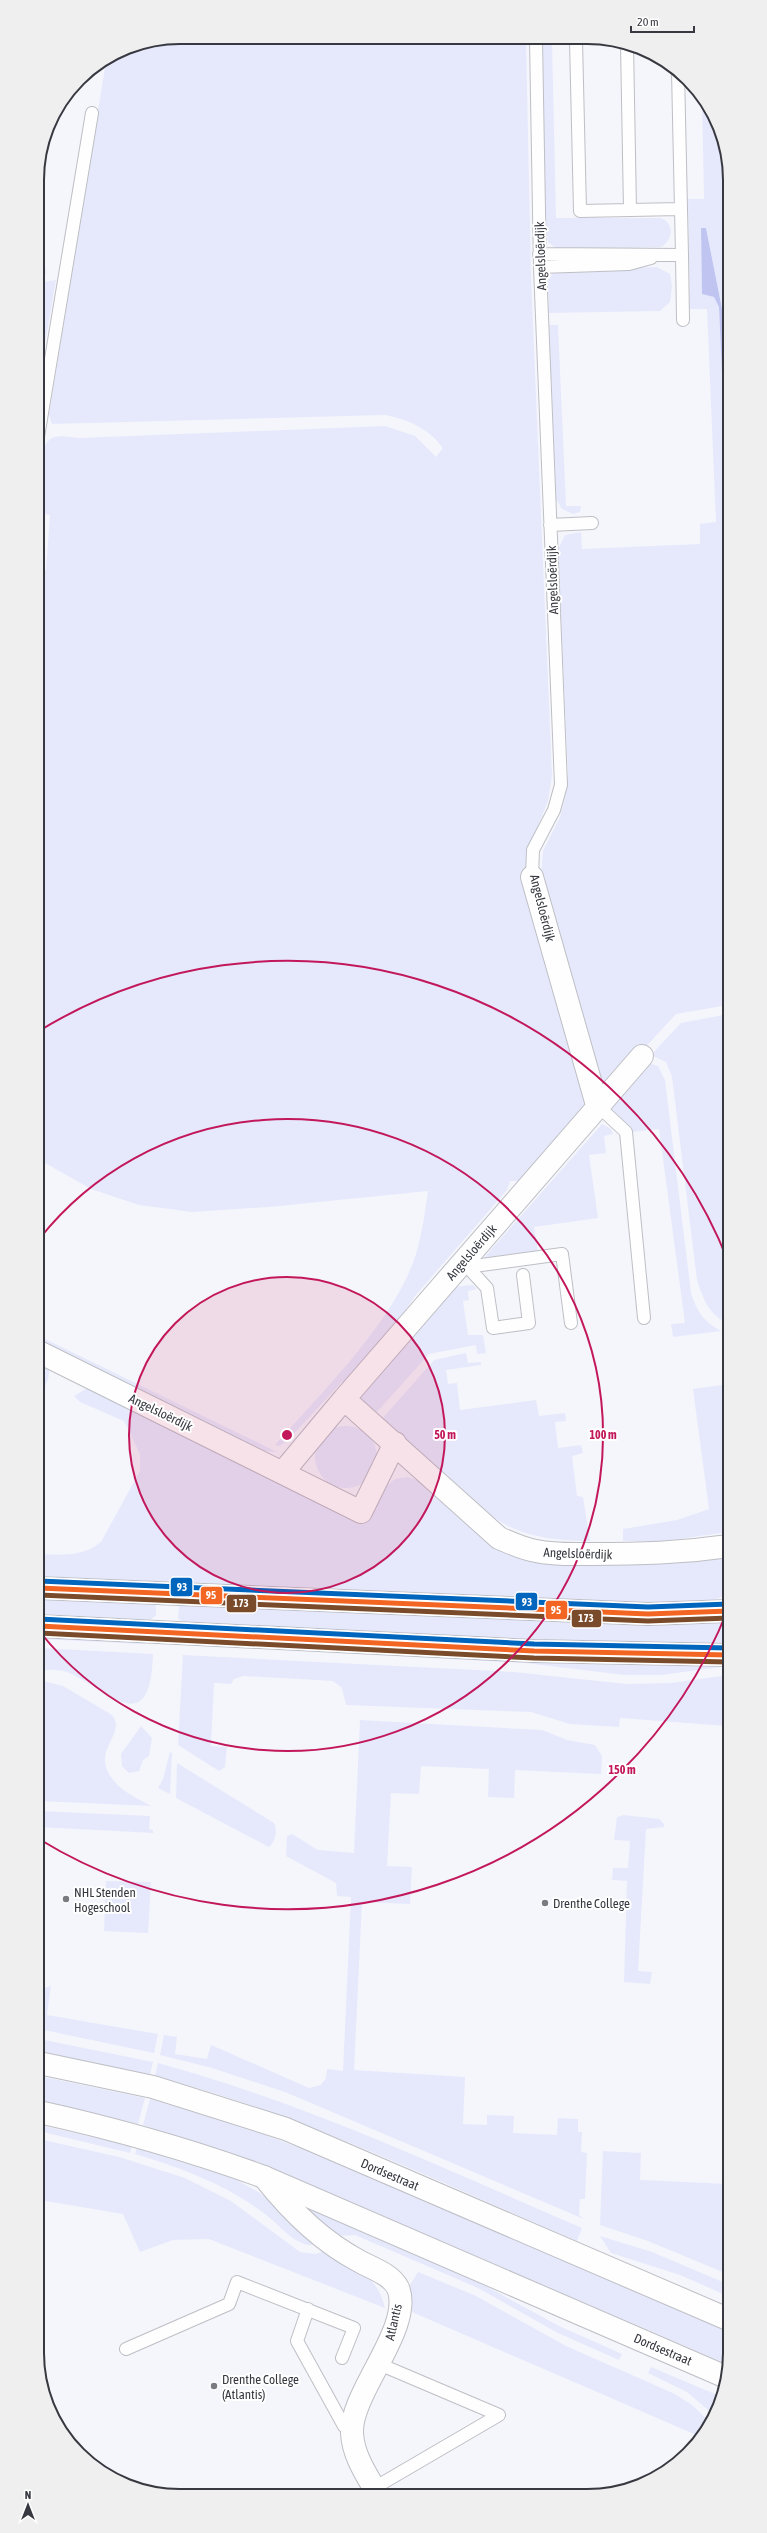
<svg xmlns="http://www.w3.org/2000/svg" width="767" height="2533" viewBox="0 0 767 2533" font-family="'Asap Condensed',sans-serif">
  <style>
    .green { fill: #e6e9fc }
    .water { fill: #bfc5f0 }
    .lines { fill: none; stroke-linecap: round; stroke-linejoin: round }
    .lane-casing { stroke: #bebfc5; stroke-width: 14 }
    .street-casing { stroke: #bebfc5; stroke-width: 24 }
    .secondary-casing { stroke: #bebfc5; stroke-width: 24 }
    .lane { stroke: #fefefe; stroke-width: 12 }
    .street { stroke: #fefefe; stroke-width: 22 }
    .secondary { stroke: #fefefe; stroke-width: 22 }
    .bus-1-casing { stroke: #fff; stroke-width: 8 }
    .bus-2-casing { stroke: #fff; stroke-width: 8 }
    .bus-3-casing { stroke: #fff; stroke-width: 8 }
    .bus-1 { stroke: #f26522; stroke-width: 5 }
    .bus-2 { stroke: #7a4b2a; stroke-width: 5 }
    .bus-3 { stroke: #0065bd; stroke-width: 5 }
    .ring { fill: none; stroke: #c2185b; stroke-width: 2 }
    .poi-dot { fill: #7a7a81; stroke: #fff; stroke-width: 1.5 }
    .labels { text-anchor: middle; stroke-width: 4; stroke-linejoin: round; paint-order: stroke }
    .street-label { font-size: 13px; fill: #373840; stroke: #fff }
    .poi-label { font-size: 13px; fill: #373840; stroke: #fff; text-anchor: start }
    .rim { fill: none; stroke: #373840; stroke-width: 2 }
    .centre { fill: #c2185b; stroke: #fff; stroke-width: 2 }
    .ring-label { font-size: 12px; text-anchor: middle; font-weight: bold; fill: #c2185b; stroke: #fff; stroke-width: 4; stroke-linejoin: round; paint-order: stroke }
    .line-badge { stroke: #fff; stroke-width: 1.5 }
    .badge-label { font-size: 11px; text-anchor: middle; font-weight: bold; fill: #fff }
  </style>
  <rect width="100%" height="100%" fill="#f5f6fb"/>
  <path class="green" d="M180 37 526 39 531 278 552 775 548 801 527 852 526 880 585 1103 583 1110 525 1181H510L507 1190 415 1296 403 1314 344 1383 342 1382 287 1441 279 1446 275 1445C321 1393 395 1321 416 1254 422 1234 425 1212 428 1191L269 1207 192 1212 139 1205 91 1189 38 1159V570H46L50 515 38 513C38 495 34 442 55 437 64 435 72 438 80 438L385 426 415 436 436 457 443 448C428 428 409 420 385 415L52 424 49 415 106 61 125 48Z
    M543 39H552L556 218H661C675 224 673 240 661 247L558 250 548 242 545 222Z
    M702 98 715 116 727 152V334L706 228 701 229 702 294 714 297 719 307 725 442 728 446V1005L676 1014 608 1088H603L541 878 543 851 560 817 565 798 568 774 558 549 565 535 581 532 582 549 700 544V524L716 522 707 309H690L688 199H704Z
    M37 209 46 274 37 275Z
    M657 267 670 274 672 286 670 302 660 311 549 313 548 280 552 274 563 269Z
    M56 280 38 383 37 283Z
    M549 325H558L566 506H581L580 512 573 514 562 509 556 499Z
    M728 1014 729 1324C709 1315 703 1299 697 1280L672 1077 666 1062 651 1055 681 1023Z
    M644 1062 658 1066 665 1080 691 1293C697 1312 704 1322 721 1331L673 1337 671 1324 685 1323 659 1129 632 1132 606 1105Z
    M602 1124 611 1129 613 1134 604 1136 606 1153 589 1155 598 1218 534 1227 538 1252 482 1260Z
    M473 1285 477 1289 468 1291 469 1300 463 1301 468 1335H483L486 1353 477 1354 476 1345 429 1354 376 1413 357 1397 453 1287Z
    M39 1336 277 1452 264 1451 39 1342Z
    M466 1353 468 1363 481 1362V1365L446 1370 448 1384 457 1383 460 1410 536 1400 539 1416 565 1413 566 1421 555 1422 558 1448 581 1445 583 1453 572 1456 577 1496 583 1497 590 1541C554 1540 523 1538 493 1517L382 1419 434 1360Z
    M39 1362 48 1366C51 1377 47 1380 45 1387L39 1385Z
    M729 1384V1532L663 1541H623V1529L677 1520 709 1509 693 1389Z
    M89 1387 342 1509 384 1488 395 1479 408 1477 419 1481 488 1540 725 1554 727 1595 701 1605 558 1603 39 1576V1554C61 1555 83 1557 101 1542L140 1471V1454L124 1421 80 1402 74 1396Z
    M315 1457a31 31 0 1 1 62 0a31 31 0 1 1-62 0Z
    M39 1596 153 1603 156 1606V1615L150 1620 39 1614Z
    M182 1603 628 1625 729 1623V1650L182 1622 178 1618 179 1607Z
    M39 1634 141 1640 146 1643 144 1644 39 1639Z
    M187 1645V1644L729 1666 661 1675H625L525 1663Z
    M39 1648 153 1654C150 1742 110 1690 67 1672 58 1669 48 1670 39 1670Z
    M183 1655 514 1672 626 1684 671 1683 729 1675V1739H727V1726L620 1718 619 1727 570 1724 531 1712 346 1705 342 1688 333 1681 243 1676 234 1679 231 1684 214 1683 211 1746 227 1747 225 1767 219 1771 178 1745Z
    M39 1680 63 1686 112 1715C128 1735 87 1751 115 1782 124 1793 139 1799 151 1806L39 1801Z
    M360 1720 542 1730 567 1740 595 1745 602 1756 601 1774 515 1770 514 1798 488 1797 489 1769 421 1766 419 1794 391 1793 387 1866 412 1867 410 1904 362 1902 354 2070 465 2077 463 2124 487 2125V2115L514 2116 513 2133 557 2135 558 2118 578 2119V2132H582L581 2152 587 2153 585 2199H580L579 2215 584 2219 285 2092 212 2068 160 2055 164 2035 177 2037 175 2054 207 2059 211 2045 309 2088 321 2085 326 2078 327 2069 343 2071 351 1897 337 1896 336 1883 286 1856 287 1836 292 1834 318 1850 354 1853Z
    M141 1726 152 1738 149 1756 143 1760 139 1771 129 1773 122 1766 121 1754Z
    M170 1752 172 1753 170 1794 158 1788 163 1779Z
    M177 1763 274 1823C278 1831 275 1842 269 1847L176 1798Z
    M39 1811 150 1816 149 1829 153 1830V1833L39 1827Z
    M624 1815 659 1819 664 1824V1827L646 1829 638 1971 652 1972 650 1984 624 1982 627 1881 612 1880 613 1868H628L630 1841 614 1840 617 1817Z
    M106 1881 151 1882 148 1933 104 1931Z
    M51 1986 47 2015 158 2034 154 2053 39 2029V1989Z
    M39 2039 153 2062 150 2075 39 2052Z
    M158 2063C305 2103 443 2168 582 2228L577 2241C438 2182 302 2115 155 2076Z
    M39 2076 145 2098 138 2124 39 2101Z
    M150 2099 239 2125 308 2151 730 2332 729 2365 275 2170 143 2125Z
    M39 2125 132 2146 130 2153 39 2131Z
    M39 2139 119 2157 185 2178 231 2201 300 2252 316 2254 328 2249C354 2266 378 2276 385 2308L209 2239 173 2240 140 2252 123 2214 40 2200Z
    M137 2148 235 2179 260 2193 320 2243C300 2253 280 2225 265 2214 225 2184 182 2168 135 2154Z
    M603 2151 641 2153 640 2180 730 2184V2275L648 2241 600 2225Z
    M296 2203 471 2278 559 2326 622 2354 619 2360 558 2333 478 2288 355 2235 338 2236Z
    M600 2236 652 2252 730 2285V2297L680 2275 611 2253Z
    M418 2272 476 2296 566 2346 675 2394 692 2405 710 2422 701 2437 412 2312 410 2285Z
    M651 2367 722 2397 714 2415 687 2392 648 2373Z"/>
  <path class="water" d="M701 228H706L727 334 728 446 725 442 719 307 714 297 702 294Z"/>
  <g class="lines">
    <g class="lane-casing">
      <path id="lane" d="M576 40 580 211 680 209
        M627 44 630 210
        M678 71 682 255
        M539 254 682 255 683 320
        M540 267 629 264 651 258
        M38 437 92 113
        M550 525 592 523
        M532 877 533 850 554 810 561 785 540 267 536 39
        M597 1105 626 1132 644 1318
        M463 1262 487 1288 493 1328 529 1323 523 1275
        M467 1267 562 1254 571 1323
        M308 2309 297 2341 344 2426 352 2432
        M126 2349 229 2304 237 2282 354 2328 342 2358
        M374 2488 499 2415 379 2364"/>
    </g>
    <g class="street-casing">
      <path id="street" d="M532 877 597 1105
        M39 1352 361 1512 395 1443
        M344 1399 642 1056
        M283 1472 344 1399 499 1538C511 1543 523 1549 536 1551 554 1555 573 1554 591 1554 640 1554 680 1553 729 1546
        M264 2177C290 2210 321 2241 359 2261 371 2268 391 2274 398 2288 414 2327 350 2393 352 2433 353 2455 366 2474 377 2493"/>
    </g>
    <g class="secondary-casing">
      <path id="secondary" d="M39 1588 648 1614 729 1611
        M39 1626 534 1651 729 1655
        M39 2063 153 2087 286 2129 730 2320
        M39 2112C116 2129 190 2150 264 2177L726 2377"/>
    </g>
    <use href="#lane" class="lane"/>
    <use href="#street" class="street"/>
    <use href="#secondary" class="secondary"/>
    <g class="bus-1-casing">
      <path id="bus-1" d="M39 1588 648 1614 729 1611
        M39 1626 534 1651 729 1655"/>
    </g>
    <g class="bus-2-casing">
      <path id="bus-2" d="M39 1595 648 1621 729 1618
        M39 1633 534 1658 729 1662"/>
    </g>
    <g class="bus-3-casing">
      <path id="bus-3" d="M39 1581 648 1607 729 1604
        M39 1619 534 1644 729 1648"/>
    </g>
    <use href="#bus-1" class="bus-1"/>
    <use href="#bus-2" class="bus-2"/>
    <use href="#bus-3" class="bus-3"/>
  </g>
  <circle cx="287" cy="1435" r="158" fill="#c2185b" fill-opacity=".12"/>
  <g class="ring">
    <circle cx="287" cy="1435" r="158"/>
    <path d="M40 1238A316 316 0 1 1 40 1632"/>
    <path d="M728 1609A474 474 0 0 1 39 1839M39 1031A474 474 0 0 1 728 1261"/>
  </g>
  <g class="poi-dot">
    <circle cx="66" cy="1899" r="4"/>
    <circle cx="545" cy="1903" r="4"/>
    <circle cx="214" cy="2386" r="4"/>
  </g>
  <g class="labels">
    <g class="street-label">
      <text transform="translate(540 256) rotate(-92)" y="5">Angelsloërdijk</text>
      <text transform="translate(552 580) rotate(-92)" y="5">Angelsloërdijk</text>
      <text transform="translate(543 908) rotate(76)" y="5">Angelsloërdijk</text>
      <text transform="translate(471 1252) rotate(-49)" y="5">Angelsloërdijk</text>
      <text transform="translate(161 1412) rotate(26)" y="5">Angelsloërdijk</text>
      <text transform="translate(578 1553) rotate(2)" y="5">Angelsloërdijk</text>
      <text transform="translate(390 2174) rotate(23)" y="5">Dordsestraat</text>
      <text transform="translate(393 2322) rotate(-77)" y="5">Atlantis</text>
      <text transform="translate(663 2349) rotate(23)" y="5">Dordsestraat</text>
    </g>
    <g class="poi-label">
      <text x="74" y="1897">NHL Stenden<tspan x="74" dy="15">Hogeschool</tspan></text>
      <text x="553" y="1908">Drenthe College</text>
      <text x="222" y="2384">Drenthe College<tspan x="222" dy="15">(Atlantis)</tspan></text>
    </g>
  </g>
  <path d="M0 0H767V2533H0ZM180 44H587A136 136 0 0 1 723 180V2353A136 136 0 0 1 587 2489H180A136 136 0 0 1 44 2353V180A136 136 0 0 1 180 44Z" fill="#efeff0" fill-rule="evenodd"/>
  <path class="rim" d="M180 44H587A136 136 0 0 1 723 180V2353A136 136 0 0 1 587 2489H180A136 136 0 0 1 44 2353V180A136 136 0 0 1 180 44Z"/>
  <circle cx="287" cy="1435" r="6" class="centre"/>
  <g class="ring-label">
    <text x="445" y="1439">50 m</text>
    <text x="603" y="1439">100 m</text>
    <text x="622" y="1774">150 m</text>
  </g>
  <g class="line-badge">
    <rect x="170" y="1577" width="23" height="20" rx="4" fill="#0065bd"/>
    <rect x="200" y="1586" width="23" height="19" rx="4" fill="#f26522"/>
    <rect x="515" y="1592" width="23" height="19" rx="4" fill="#0065bd"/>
    <rect x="226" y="1594" width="31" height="19" rx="4" fill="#7a4b2a"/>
    <rect x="545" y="1600" width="23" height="20" rx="4" fill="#f26522"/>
    <rect x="571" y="1609" width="31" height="19" rx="4" fill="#7a4b2a"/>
  </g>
  <g class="badge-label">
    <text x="182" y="1591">93</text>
    <text x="211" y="1599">95</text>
    <text x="527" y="1606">93</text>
    <text x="241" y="1607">173</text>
    <text x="556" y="1614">95</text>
    <text x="586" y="1622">173</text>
  </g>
  <g transform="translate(28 2505)" stroke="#ffffff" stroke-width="3" paint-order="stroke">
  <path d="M0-3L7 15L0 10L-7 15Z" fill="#373840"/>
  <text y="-6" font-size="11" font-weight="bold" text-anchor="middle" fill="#373840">N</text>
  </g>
  <path d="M631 26v6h63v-6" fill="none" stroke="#373840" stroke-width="2"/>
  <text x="637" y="26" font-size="12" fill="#373840" stroke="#ffffff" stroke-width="3" paint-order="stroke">20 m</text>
</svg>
